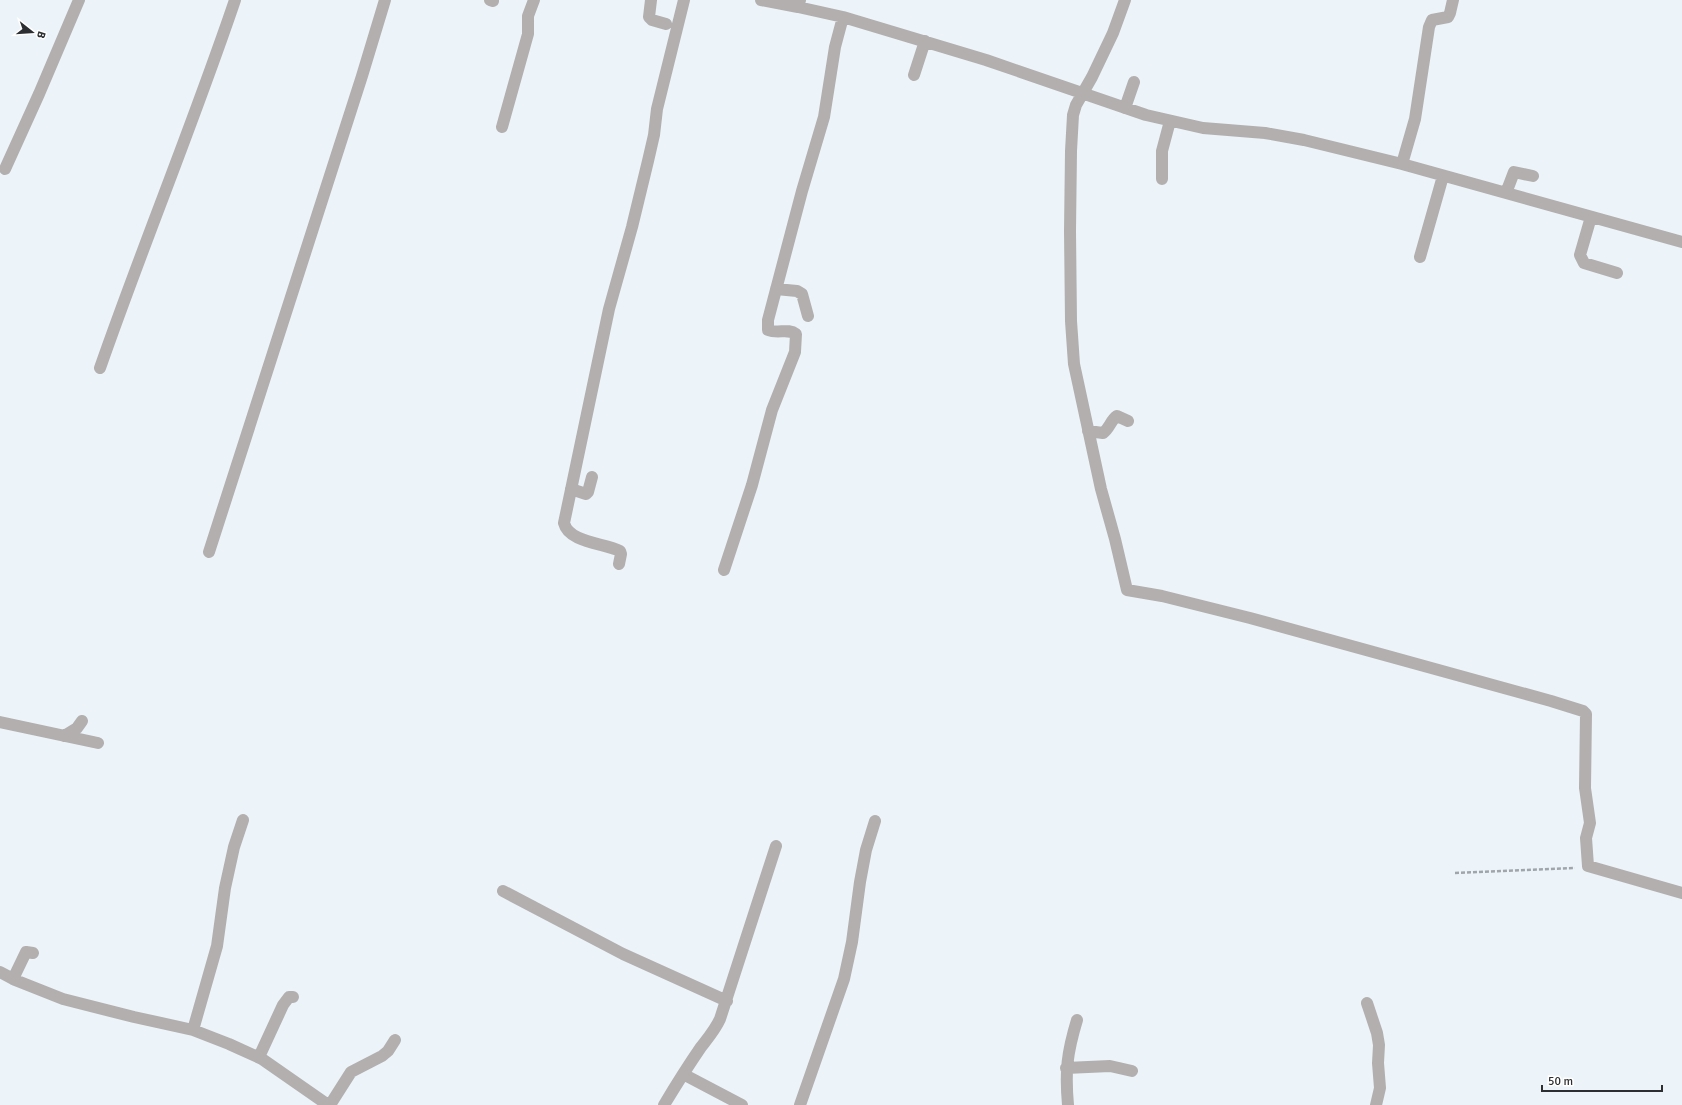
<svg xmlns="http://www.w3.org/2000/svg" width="1682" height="1105" viewBox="0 0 1682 1105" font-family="Signika,sans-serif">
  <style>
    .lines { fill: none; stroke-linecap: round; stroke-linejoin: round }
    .path { stroke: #9fa5aa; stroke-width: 2.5; stroke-dasharray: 4 2; stroke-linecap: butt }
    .minor { stroke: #b3afaf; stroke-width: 12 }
  </style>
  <rect width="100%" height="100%" fill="#ecf4fa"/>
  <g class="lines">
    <path class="path" d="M1455 873 1575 868"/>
    <path class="minor" d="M490 0 493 1
      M651 0 649 17 652 20 666 24
      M761 0 798 7
      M800 0 798 7 843 17 986 60 1146 115 1203 128 1265 133 1304 140 1402 164 1682 242
      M1125 0 1113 33 1092 77 1076 105 1073 115 1071 151 1070 231 1071 321 1074 364 1101 489 1115 539 1127 590 1162 596 1250 618 1551 701 1583 711 1586 714 1585 788 1590 823 1586 838 1588 866 1682 893
      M914 75 925 41
      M1125 108 1134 82
      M502 127 528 34V16L534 0
      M1402 164 1415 119 1429 27 1432 20 1448 17 1450 13 1453 0
      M5 169 39 94 79 0
      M1162 179V151L1170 121
      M1506 193 1514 172 1533 176
      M1591 217 1580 255 1584 263 1617 273
      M1420 257 1443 176
      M776 289 797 291 802 294 808 316
      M100 368C143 245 193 124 235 0
      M1088 431 1103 433C1110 428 1110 421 1117 416L1128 421
      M571 489 586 494 588 492 592 477
      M209 552 362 76 385 0
      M619 564 621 554 620 551C605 543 569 543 564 523L609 309 632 227 648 161 654 135 657 109 684 0
      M724 570 752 485 772 410 795 352 796 334C788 328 778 334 768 330V320L802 191 824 117 835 47 843 17
      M0 722 98 743
      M64 736 77 728 82 721
      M503 891 623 954 727 1001
      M0 972 15 980 63 999 134 1017 193 1030 229 1044 262 1059 328 1105
      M13 979 26 952 33 953
      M1367 1003 1377 1033 1379 1045 1378 1063 1380 1088 1376 1105
      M193 1030 217 946 225 888 234 847 243 820
      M259 1057 283 1005 289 997H293
      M1066 1068 1110 1066 1132 1071
      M683 1074 742 1105
      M330 1105 351 1072 382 1056 388 1051 395 1040
      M664 1105C676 1085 688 1066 701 1047 708 1038 715 1030 720 1019L776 846
      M800 1105 844 979 852 942 860 882 866 850 875 821
      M1068 1105C1065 1071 1067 1053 1077 1020"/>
  </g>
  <g transform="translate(32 32) rotate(107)" stroke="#ffffff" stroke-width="3" paint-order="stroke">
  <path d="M0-3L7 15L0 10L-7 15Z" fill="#2c2e31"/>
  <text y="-6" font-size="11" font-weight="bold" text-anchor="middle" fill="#2c2e31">B</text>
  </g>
  <path d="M1542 1085v6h120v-6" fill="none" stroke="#2c2e31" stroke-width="2"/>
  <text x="1548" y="1085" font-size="12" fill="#2c2e31" stroke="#ffffff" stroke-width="3" paint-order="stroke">50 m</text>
</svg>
